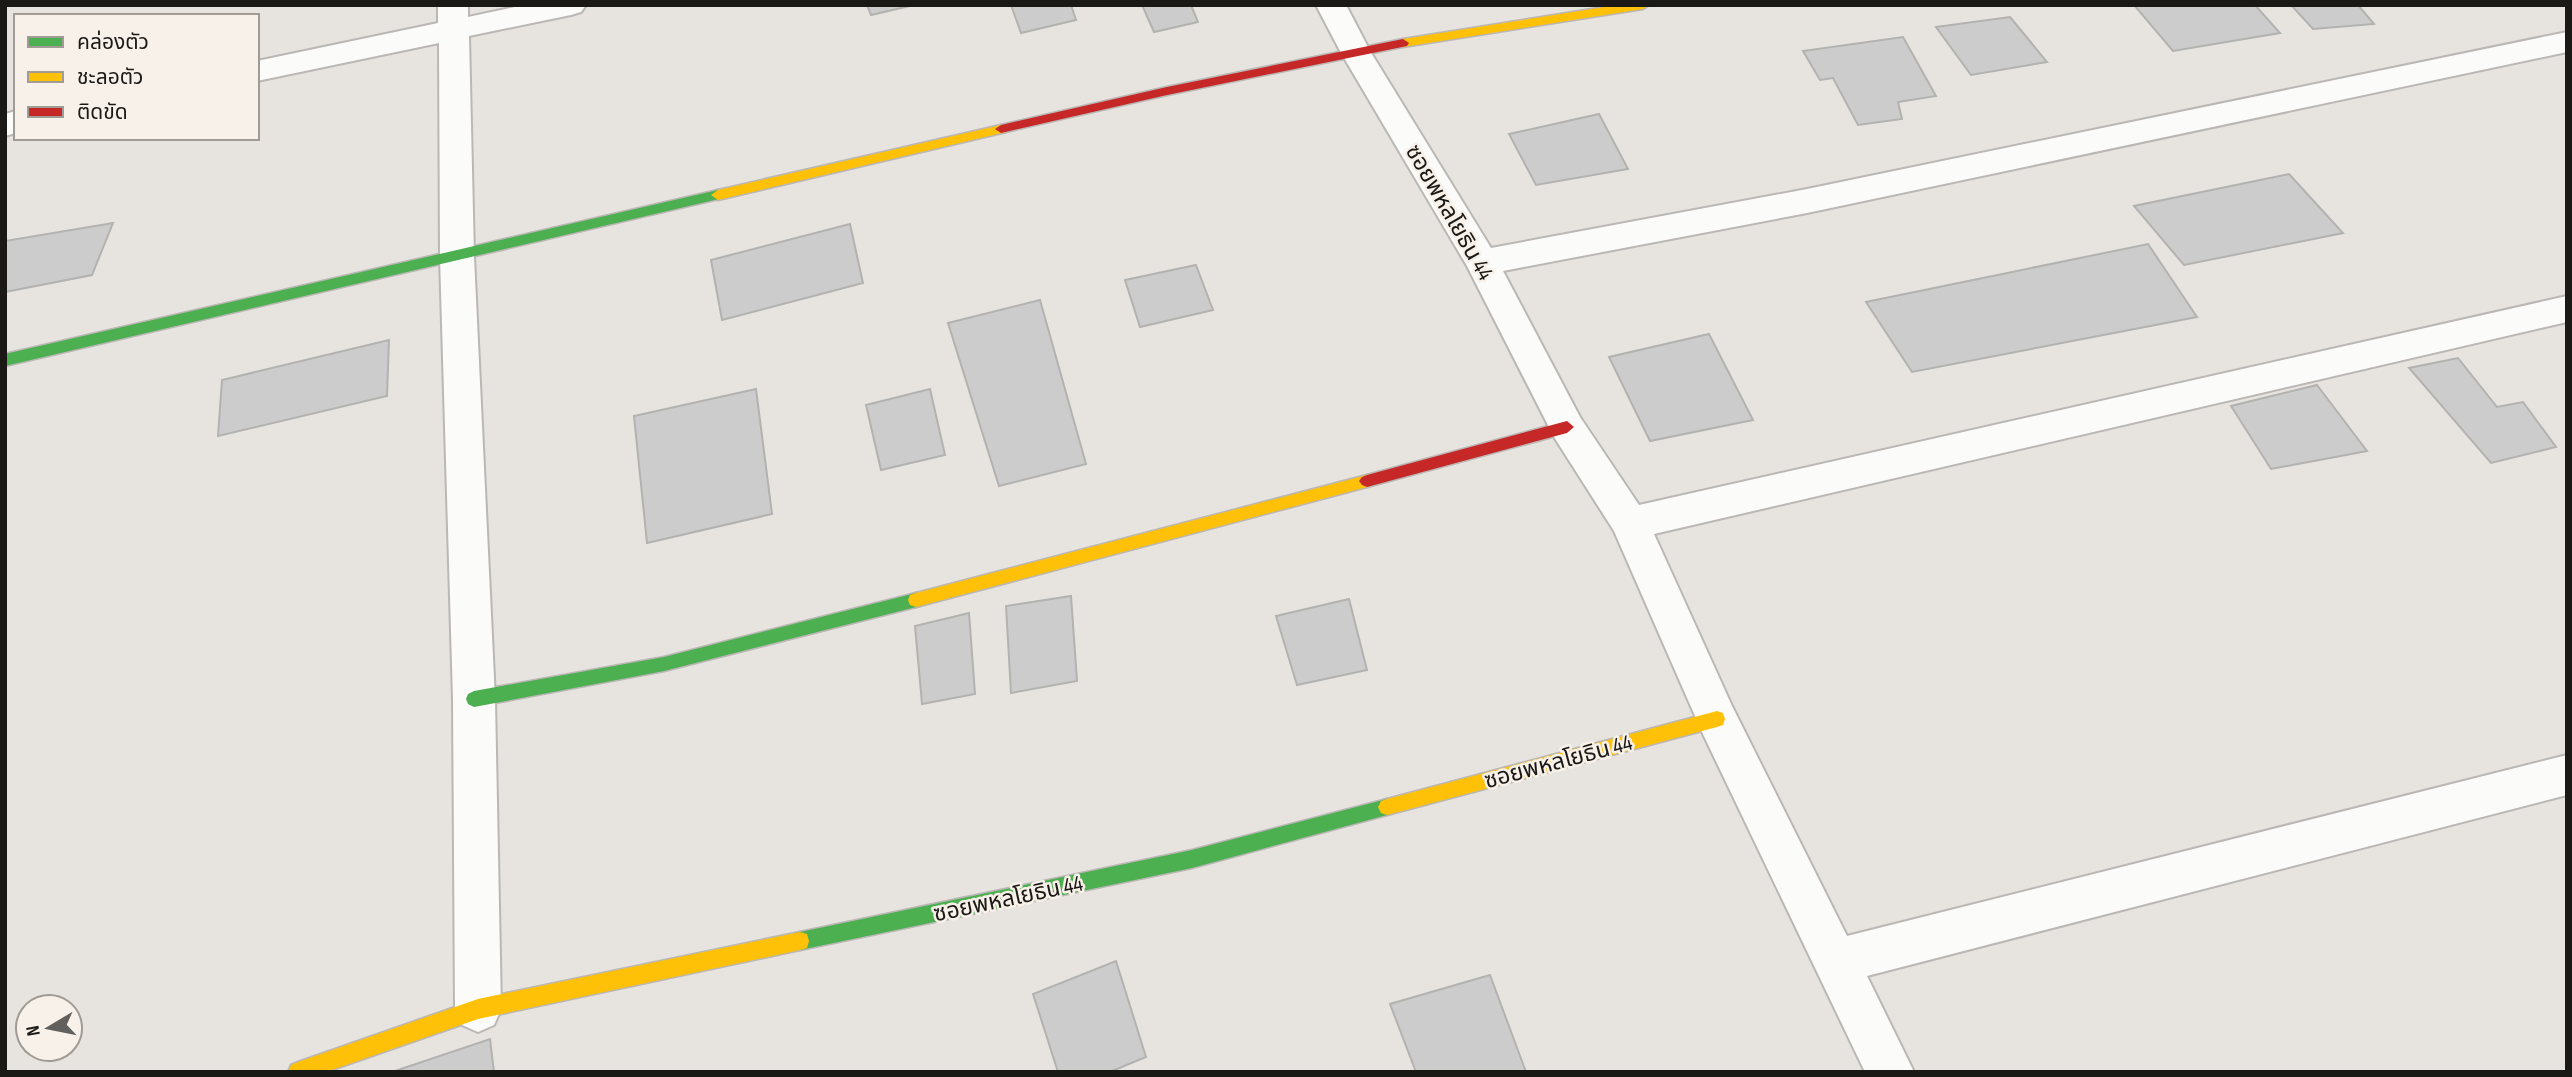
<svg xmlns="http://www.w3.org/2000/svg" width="2572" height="1077" viewBox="0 0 2572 1077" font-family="'Sofia Sans Condensed','Noto Sans Thai',sans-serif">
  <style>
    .building { fill: #ccc; stroke: #b2b2b1; stroke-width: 2 }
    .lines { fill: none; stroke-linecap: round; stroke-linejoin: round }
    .street-casing { stroke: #bab7b5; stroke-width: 4 }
    .fast-casing { stroke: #bab7b5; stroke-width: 3 }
    .slow-casing { stroke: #bab7b5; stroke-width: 3 }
    .jam-casing { stroke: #bab7b5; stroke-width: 3 }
    .street { fill: #fbfbfa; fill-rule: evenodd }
    .fast { fill: #4caf50; fill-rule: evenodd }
    .slow { fill: #ffc107; fill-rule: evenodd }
    .jam { fill: #c62828; fill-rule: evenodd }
    .labels { text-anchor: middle; stroke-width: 5; stroke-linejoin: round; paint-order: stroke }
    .street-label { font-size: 23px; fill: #1b1916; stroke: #f8f1ea }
  </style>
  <rect width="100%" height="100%" fill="#e7e4e0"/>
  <path class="building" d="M867 5H914L871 15Z
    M1011 5H1071L1076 20 1021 33Z
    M1142 5H1191L1198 22 1154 32Z
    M2134 5H2255L2280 33 2173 51Z
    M2291 5H2358L2374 24 2313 29Z
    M2010 17 2047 62 1971 75 1936 27Z
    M1903 37 1936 96 1898 102 1902 119 1858 125 1833 78 1820 80 1803 51Z
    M1599 114 1628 169 1536 185 1509 134Z
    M2289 174 2343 233 2184 265 2134 206Z
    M113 223 92 275 5 292V241Z
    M850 224 863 283 722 320 711 260Z
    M2148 244 2197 317 1912 372 1866 302Z
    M1196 265 1213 310 1140 327 1125 280Z
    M1040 300 1086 464 999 486 948 323Z
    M1709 334 1753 420 1650 441 1609 357Z
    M389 340 387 396 218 436 222 380Z
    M2458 358 2497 407 2523 402 2556 447 2491 463 2409 368Z
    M2317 385 2367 451 2271 469 2231 406Z
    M756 389 772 514 647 543 634 416Z
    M930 389 945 455 881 470 866 405Z
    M1071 596 1077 681 1011 693 1006 606Z
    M1349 599 1367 670 1297 685 1276 616Z
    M969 613 975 694 922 704 915 626Z
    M1116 961 1146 1057 1110 1072H1058L1033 994Z
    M1490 975 1526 1072H1416L1390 1004Z
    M490 1039 494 1072H392Z"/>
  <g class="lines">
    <g class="street-casing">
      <path id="street" d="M438 5H468V17L524 5H586L581 12 571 15 469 36 474 257 495 699 501 1009 494 1025 478 1032 462 1025 455 1009 453 699 440 257 439 43 257 81V61L438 23Z
        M1316 5H1346L1370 51 1491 248 1807 189 2567 32V52L1807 213 1503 271 1580 417 1639 505 2567 296V322L1654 534 1732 706 1847 936 2567 755V795L1867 976 1914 1072H1865L1702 732 1614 531 1554 437 1467 266 1340 51Z
        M16 111V133L5 136V114Z"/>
    </g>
    <g class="fast-casing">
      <path id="fast" d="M718 190 723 192V198L5 366V354Z
        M916 593 922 595 924 600 922 605 916 607 664 671 474 707 468 704 466 699 468 694 474 691 664 657Z
        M1387 799 1393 801 1396 807 1393 813 1387 815 1192 868 800 950 793 948 791 941 793 934 800 932 1192 850Z"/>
    </g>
    <g class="slow-casing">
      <path id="slow" d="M1617 5H1649L1643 9 1403 47 1397 43 1403 39Z
        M1001 125 1007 129 1006 132 718 200 711 195 718 190Z
        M1367 475 1372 477 1375 481 1372 485 1367 487 916 607 910 605 908 600 910 595 916 593Z
        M1717 711 1723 713 1725 719 1723 725 1717 727 1387 815 1381 813 1378 807 1381 801 1387 799Z
        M800 932 807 934 809 941 807 948 800 950 478 1019 326 1072H288L291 1065 298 1062 478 999Z"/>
    </g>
    <g class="jam-casing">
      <path id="jam" d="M1403 39 1409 43 1407 46 1167 95 1001 133 995 129 1001 125 1167 87Z
        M1567 421 1574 427 1567 433 1367 487 1362 485 1359 481 1362 477 1367 475Z"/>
    </g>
    <use href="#street" class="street"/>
    <use href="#fast" class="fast"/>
    <use href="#slow" class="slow"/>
    <use href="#jam" class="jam"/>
  </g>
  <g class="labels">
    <g class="street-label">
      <text transform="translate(1450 212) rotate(60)" y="8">ซอยพหลโยธิน 44</text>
      <text transform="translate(1558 761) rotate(-15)" y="8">ซอยพหลโยธิน 44</text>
      <text transform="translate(1008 898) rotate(-12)" y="8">ซอยพหลโยธิน 44</text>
    </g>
  </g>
  <rect width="2572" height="1077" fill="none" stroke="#1b1916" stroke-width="14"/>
  <rect x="14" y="14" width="245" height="126" fill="#f8f1ea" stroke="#a09b95" stroke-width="2"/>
  <rect x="28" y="37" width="35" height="10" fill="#4caf50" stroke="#a09b95" stroke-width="2"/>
  <text x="77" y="49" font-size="21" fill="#1b1916">คล่องตัว</text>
  <rect x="28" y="72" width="35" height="10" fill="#ffc107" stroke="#a09b95" stroke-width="2"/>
  <text x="77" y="84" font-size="21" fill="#1b1916">ชะลอตัว</text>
  <rect x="28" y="107" width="35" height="10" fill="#c62828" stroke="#a09b95" stroke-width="2"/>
  <text x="77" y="119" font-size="21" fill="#1b1916">ติดขัด</text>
  <g transform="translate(49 1028) rotate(260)"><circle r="33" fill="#f8f1ea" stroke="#a09b95" stroke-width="2"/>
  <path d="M0-5L12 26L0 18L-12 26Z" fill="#62605d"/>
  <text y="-10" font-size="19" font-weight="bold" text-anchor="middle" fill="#1b1916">N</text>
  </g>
</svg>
